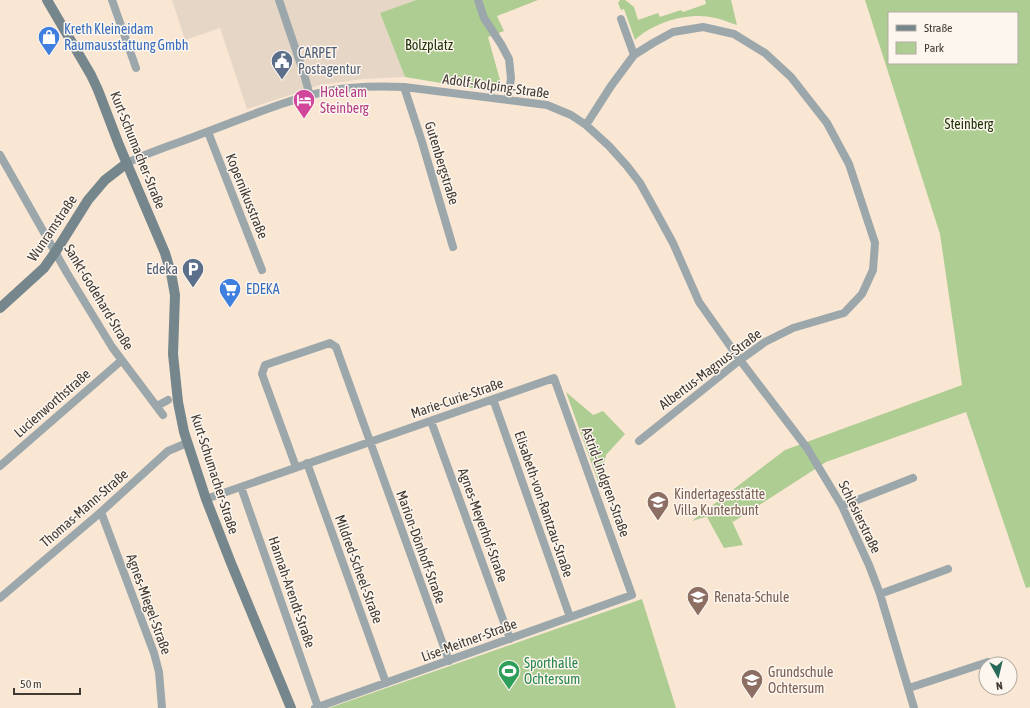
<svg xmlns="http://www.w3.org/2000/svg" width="1030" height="708" viewBox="0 0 1030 708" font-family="'Asap Condensed',sans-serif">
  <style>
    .commercial { fill: #e6d6c5 }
    .green { fill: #aecd92; fill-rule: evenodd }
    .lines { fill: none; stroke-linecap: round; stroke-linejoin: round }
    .street { stroke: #9ba7ab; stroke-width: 8 }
    .secondary { stroke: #75878c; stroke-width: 10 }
    .labels { text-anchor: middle; stroke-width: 3; stroke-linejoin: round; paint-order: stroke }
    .shop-label { font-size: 14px; fill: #366cbe; stroke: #fdf6ee; text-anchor: start }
    .park-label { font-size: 14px; fill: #213408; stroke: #fdf6ee }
    .service-label { font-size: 14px; fill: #4e5e75; stroke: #fdf6ee; text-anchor: start }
    .street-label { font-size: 14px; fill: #413a32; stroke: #fdf6ee }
    .hotel-label { font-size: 14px; fill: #b23c85; stroke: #fdf6ee; text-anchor: start }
    .education-label { font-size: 14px; fill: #785e54; stroke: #fdf6ee; text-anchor: start }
    .leisure-label { font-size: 14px; fill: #27864d; stroke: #fdf6ee; text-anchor: start }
  </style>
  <rect width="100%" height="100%" fill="#f9e6d3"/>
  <path class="commercial" d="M172 0H416L380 13 405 77 363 79 320 85 247 109 220 28 185 40Z"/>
  <path class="green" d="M416 0H538L497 16 504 31 488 37 500 80 495 92 405 77 380 13Z
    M620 0H625L634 7 638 20 658 13 660 17 681 10 683 12 706 4 705 0H731L737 25C728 22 719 18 710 17 685 13 653 23 635 40L624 9 621 10 618 3Z
    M865 0H1030V587L1026 588 966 412 826 462 733 522 730 517 743 545 724 548 707 517 712 515 692 521 785 450 962 385 940 234ZM889 13H1017V63H889Z
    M566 392 593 415 603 411 625 434 606 455 599 484Z
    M642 599 676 708H329Z"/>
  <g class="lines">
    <path class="street" d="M112 0 136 68
      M279 0 304 74 310 96
      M478 0 484 18 501 44 509 59 511 78 508 100
      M621 19 634 55
      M404 87 422 142 453 247
      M586 125 611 86 634 55 653 43 673 32 703 27 734 34 765 53 791 77 827 123 849 164 875 243 873 270 862 294 844 313 793 328 765 342 740 360 639 441
      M208 132 262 270
      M0 155 67 273 112 347 163 415
      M127 163C151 151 176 144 201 134 242 119 285 100 328 91 353 86 379 86 404 87L547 105 571 115 586 125 609 146 627 166 640 183 655 210 673 243 699 302 740 360 807 448 842 506 869 565 880 594 914 708
      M493 399 570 617
      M157 406 168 400
      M431 421 510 639
      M307 463 386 683
      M0 466 122 360
      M296 467 262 374 265 365 330 343 336 347 449 661
      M241 487 318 707
      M206 499 554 378 632 595 315 708
      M842 506 913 478
      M101 512 154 653 159 672 162 708
      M880 594 948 569
      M0 598 101 512 168 451 187 443
      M909 688 988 662 998 664"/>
    <path class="secondary" d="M47 0 91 75 98 90 119 145 165 253 171 273 175 295 173 354 178 402 184 432 206 499 231 563 291 708
      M0 308 44 268 56 251 88 200 105 180 127 163"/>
  </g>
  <defs>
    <g id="shop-pin" transform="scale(1.15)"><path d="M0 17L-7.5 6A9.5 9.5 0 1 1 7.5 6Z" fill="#3f7fe0" stroke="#fdf6ee"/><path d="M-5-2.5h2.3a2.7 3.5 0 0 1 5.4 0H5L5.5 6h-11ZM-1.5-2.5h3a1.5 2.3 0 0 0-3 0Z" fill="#fff"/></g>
    <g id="civic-pin" transform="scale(1.15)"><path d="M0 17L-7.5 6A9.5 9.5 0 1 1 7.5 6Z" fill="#5c6f8a" stroke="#fdf6ee"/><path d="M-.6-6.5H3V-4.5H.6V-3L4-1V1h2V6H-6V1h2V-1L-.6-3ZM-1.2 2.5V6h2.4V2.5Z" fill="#fff"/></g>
    <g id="hotel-pin" transform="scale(1.15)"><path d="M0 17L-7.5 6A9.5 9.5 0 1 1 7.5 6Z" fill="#d1479c" stroke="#fdf6ee"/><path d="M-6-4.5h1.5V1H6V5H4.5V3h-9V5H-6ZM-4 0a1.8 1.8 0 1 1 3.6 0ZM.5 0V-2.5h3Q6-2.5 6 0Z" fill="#fff"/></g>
    <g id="parking-pin" transform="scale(1.15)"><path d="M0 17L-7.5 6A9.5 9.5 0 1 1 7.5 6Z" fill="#5c6f8a" stroke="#fdf6ee"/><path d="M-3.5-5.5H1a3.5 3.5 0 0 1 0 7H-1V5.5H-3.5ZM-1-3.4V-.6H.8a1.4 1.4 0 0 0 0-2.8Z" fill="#fff"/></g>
    <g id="supermarket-pin" transform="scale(1.15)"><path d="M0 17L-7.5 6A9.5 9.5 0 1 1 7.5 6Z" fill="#3f7fe0" stroke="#fdf6ee"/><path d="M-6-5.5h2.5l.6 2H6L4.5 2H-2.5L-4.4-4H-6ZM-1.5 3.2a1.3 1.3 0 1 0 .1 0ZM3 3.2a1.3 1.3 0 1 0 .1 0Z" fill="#fff"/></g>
    <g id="school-pin" transform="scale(1.15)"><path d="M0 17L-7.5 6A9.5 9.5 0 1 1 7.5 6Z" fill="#8d6e63" stroke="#fdf6ee"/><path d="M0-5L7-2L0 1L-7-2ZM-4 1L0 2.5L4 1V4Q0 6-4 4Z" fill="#fff"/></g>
    <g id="stadium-pin" transform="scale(1.15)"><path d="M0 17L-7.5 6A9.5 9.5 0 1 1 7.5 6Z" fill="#2e9e5b" stroke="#fdf6ee"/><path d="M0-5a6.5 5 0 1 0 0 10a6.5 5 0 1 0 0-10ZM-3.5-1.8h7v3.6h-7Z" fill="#fff"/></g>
  </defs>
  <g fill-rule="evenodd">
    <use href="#shop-pin" x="49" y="37"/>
    <use href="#civic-pin" x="282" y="61"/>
    <use href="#hotel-pin" x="304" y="100"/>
    <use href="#parking-pin" x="193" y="269"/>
    <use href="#supermarket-pin" x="230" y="289"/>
    <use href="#school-pin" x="658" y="502"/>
    <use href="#school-pin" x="698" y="597"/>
    <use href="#stadium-pin" x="509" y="671"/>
    <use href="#school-pin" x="752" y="680"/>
  </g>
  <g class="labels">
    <g class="shop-label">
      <text x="64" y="34">Kreth Kleineidam<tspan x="64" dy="16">Raumausstattung Gmbh</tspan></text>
      <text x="246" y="294">EDEKA</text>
    </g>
    <g class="park-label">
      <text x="429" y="50">Bolzplatz</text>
      <text x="969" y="129">Steinberg</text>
    </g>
    <g class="service-label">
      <text x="298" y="58">CARPET<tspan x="298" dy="16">Postagentur</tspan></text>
      <text x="178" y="274" text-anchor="end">Edeka</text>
    </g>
    <g class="street-label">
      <text transform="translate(496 86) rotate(8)" y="5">Adolf-Kolping-Straße</text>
      <text transform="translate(138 150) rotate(68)" y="5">Kurt-Schumacher-Straße</text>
      <text transform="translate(442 163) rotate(73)" y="5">Gutenbergstraße</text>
      <text transform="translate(247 196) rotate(68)" y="5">Kopernikusstraße</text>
      <text transform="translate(52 228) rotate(-56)" y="5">Wunramstraße</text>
      <text transform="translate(99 297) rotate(59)" y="5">Sankt-Godehard-Straße</text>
      <text transform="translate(710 369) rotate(-37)" y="5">Albertus-Magnus-Straße</text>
      <text transform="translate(457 398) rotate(-19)" y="5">Marie-Curie-Straße</text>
      <text transform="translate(52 403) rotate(-41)" y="5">Lucienworthstraße</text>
      <text transform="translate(215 474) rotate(72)" y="5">Kurt-Schumacher-Straße</text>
      <text transform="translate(606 482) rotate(70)" y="5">Astrid-Lindgren-Straße</text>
      <text transform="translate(544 504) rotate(71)" y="5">Elisabeth-von-Rantzau-Straße</text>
      <text transform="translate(84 508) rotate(-41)" y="5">Thomas-Mann-Straße</text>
      <text transform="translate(860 517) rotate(64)" y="5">Schlesierstraße</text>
      <text transform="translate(483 525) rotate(70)" y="5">Agnes-Meyerhof-Straße</text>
      <text transform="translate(421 547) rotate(70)" y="5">Marion-Dönhoff-Straße</text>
      <text transform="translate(359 569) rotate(70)" y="5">Mildred-Scheel-Straße</text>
      <text transform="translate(292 592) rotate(71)" y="5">Hannah-Arendt-Straße</text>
      <text transform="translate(149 604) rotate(70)" y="5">Agnes-Miegel-Straße</text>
      <text transform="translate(469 640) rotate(-20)" y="5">Lise-Meitner-Straße</text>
    </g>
    <g class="hotel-label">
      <text x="320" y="97">Hotel am<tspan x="320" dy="16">Steinberg</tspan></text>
    </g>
    <g class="education-label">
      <text x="674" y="499">Kindertagesstätte<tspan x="674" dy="16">Villa Kunterbunt</tspan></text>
      <text x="714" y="602">Renata-Schule</text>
      <text x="768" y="677">Grundschule<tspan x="768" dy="16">Ochtersum</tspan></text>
    </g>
    <g class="leisure-label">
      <text x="524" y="668">Sporthalle<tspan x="524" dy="16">Ochtersum</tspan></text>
    </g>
  </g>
  <rect x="888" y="12" width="130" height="52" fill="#fdf6ee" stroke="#b2aba3"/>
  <rect x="896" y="25" width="20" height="6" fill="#75878c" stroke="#b2aba3"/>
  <text x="924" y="32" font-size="12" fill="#413a32">Straße</text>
  <rect x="896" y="42" width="20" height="12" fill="#aecd92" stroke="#b2aba3"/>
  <text x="924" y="52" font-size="12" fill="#413a32">Park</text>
  <g transform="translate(998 676) rotate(172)"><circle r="19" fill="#fdf6ee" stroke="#b2aba3"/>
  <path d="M0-3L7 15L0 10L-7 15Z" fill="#276a5a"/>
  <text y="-6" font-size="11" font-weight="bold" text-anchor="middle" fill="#413a32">N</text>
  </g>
  <path d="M14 688v6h66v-6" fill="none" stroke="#413a32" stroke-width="2"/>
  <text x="20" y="688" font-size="12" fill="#413a32" stroke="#fdf6ee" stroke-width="3" paint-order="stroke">50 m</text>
</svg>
